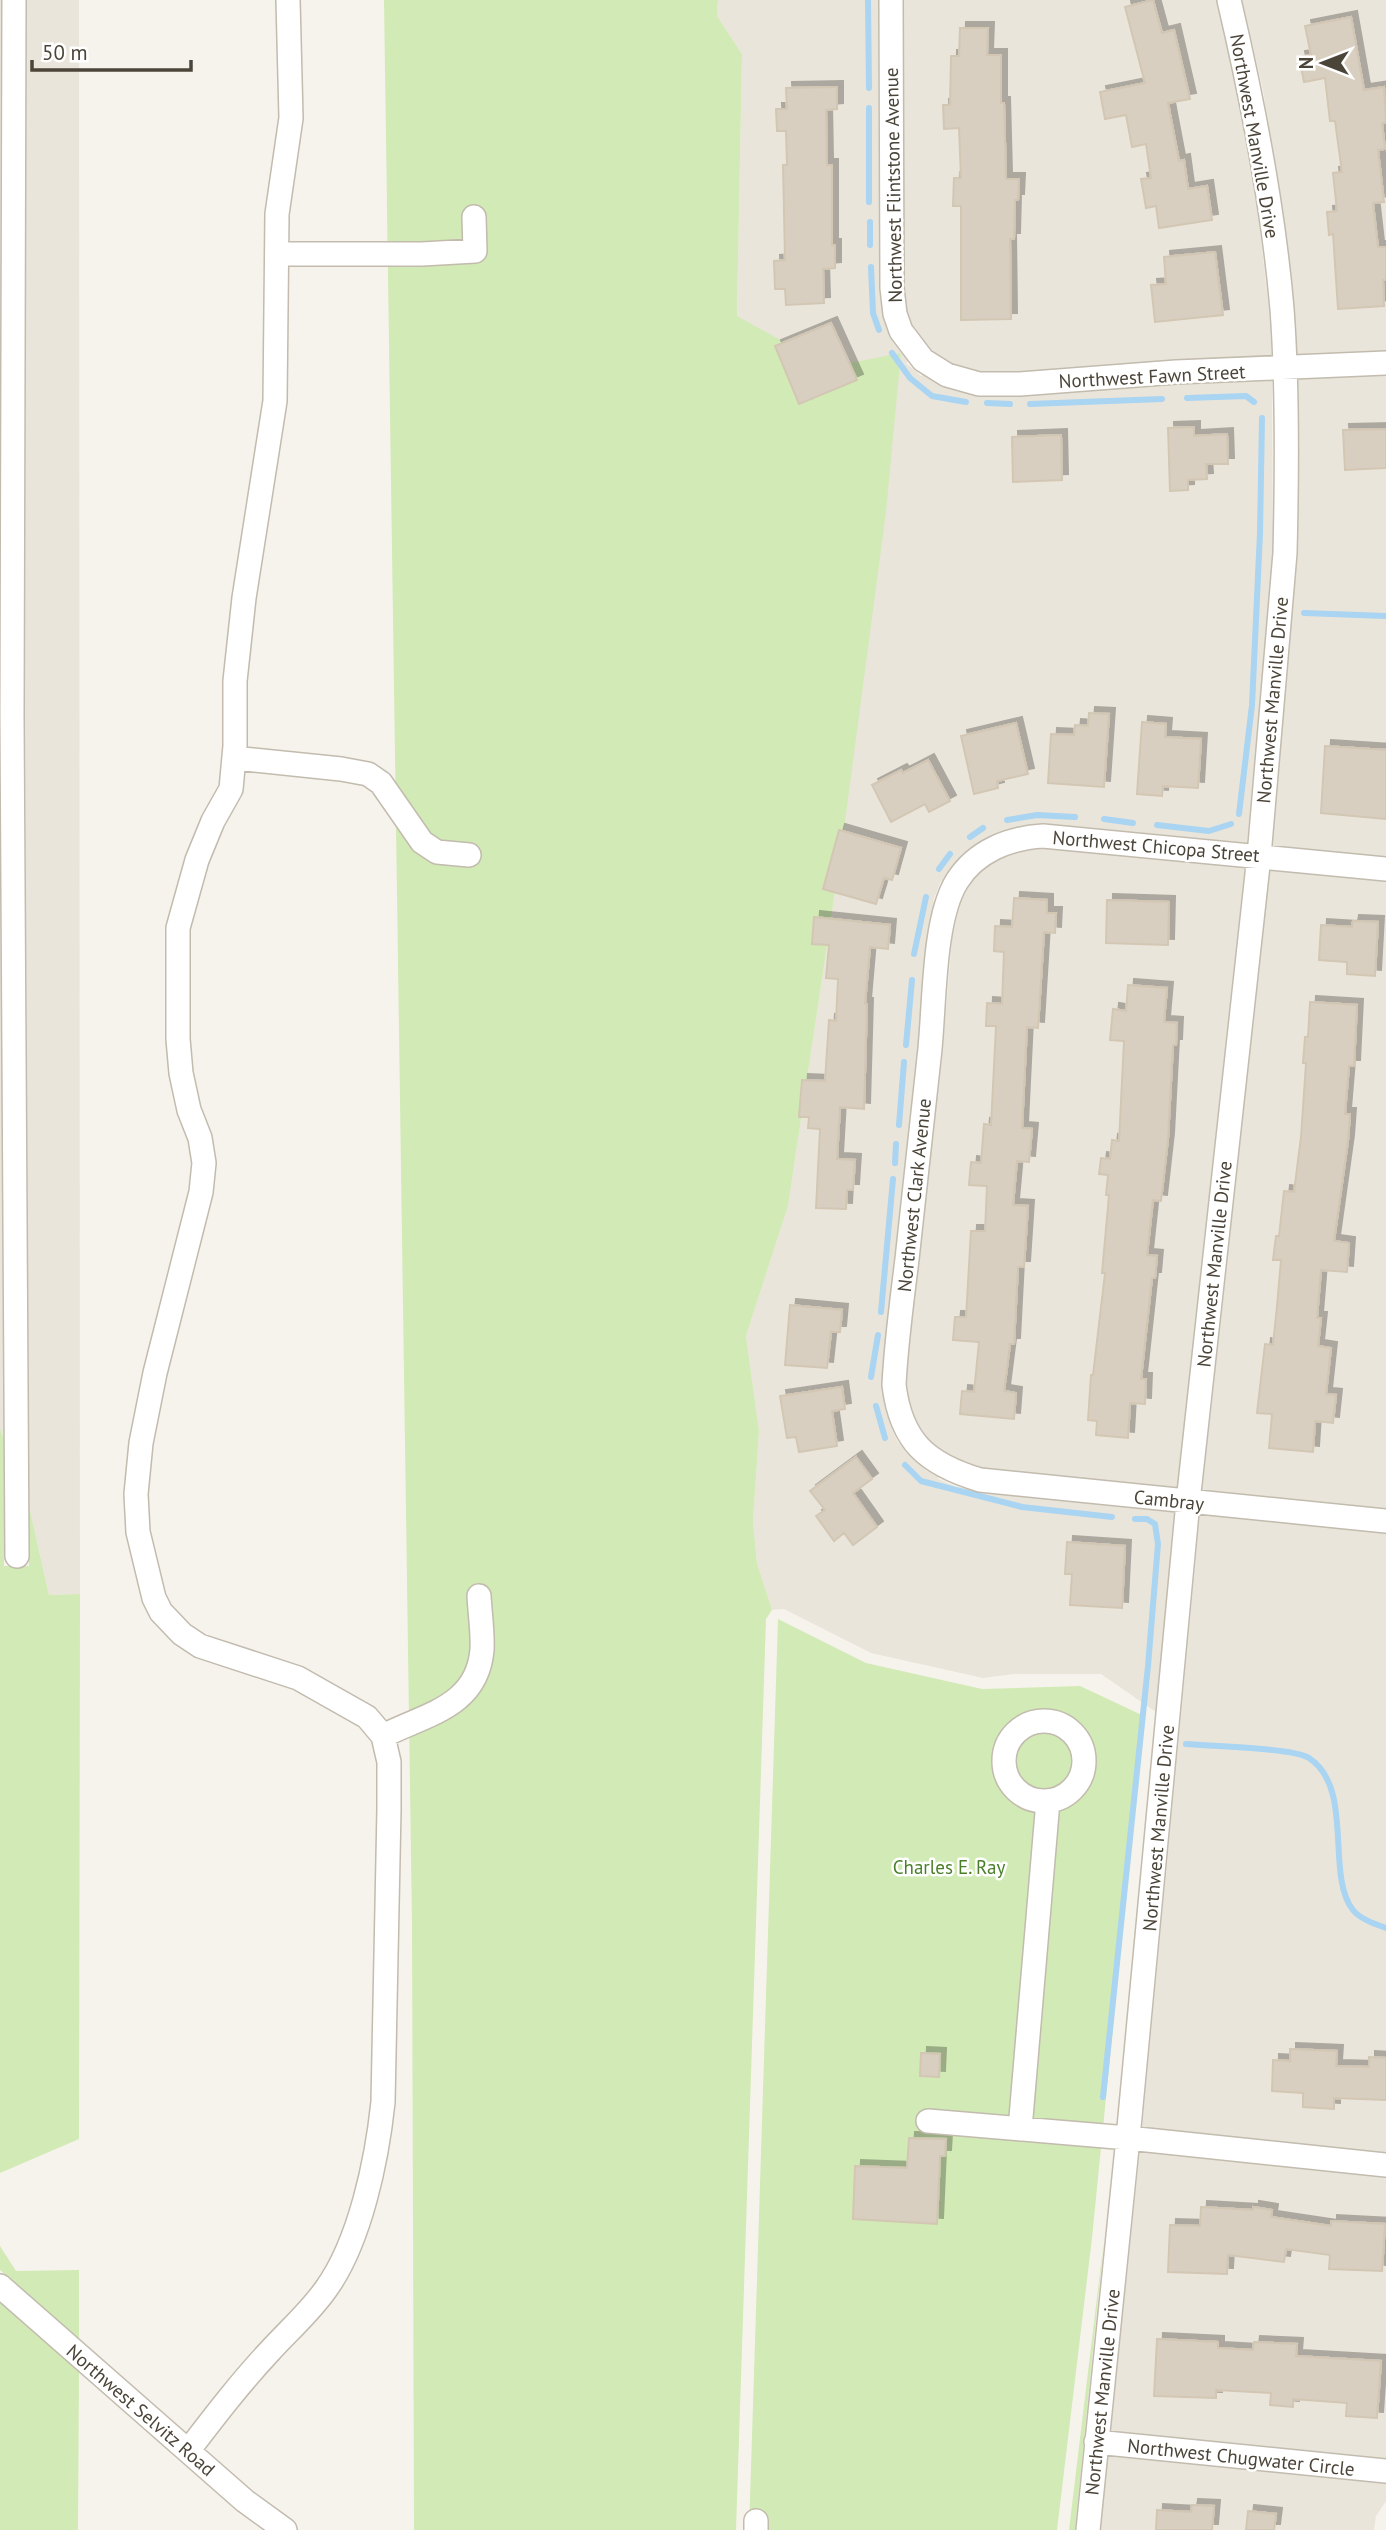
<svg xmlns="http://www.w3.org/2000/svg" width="1386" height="2530" viewBox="0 0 1386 2530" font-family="'PT Sans',sans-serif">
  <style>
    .residential { fill: #eae5da }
    .green { fill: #d2eab5 }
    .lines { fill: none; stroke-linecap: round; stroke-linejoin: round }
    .stream { stroke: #a9d4f2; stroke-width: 6 }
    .building { fill: #d8cfc1; stroke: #d3c7b4; stroke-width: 2; filter: url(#shadow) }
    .minor-casing { stroke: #c2bbae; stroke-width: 26 }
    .minor { stroke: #fff; stroke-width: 23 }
    .labels { text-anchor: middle; stroke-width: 5; stroke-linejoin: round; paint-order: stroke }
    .street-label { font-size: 19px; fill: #4b4439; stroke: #fff }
    .park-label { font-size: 19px; fill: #4a7f2a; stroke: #fff }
  </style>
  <defs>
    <filter id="shadow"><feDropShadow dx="6" dy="-6" stdDeviation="0" flood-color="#0004"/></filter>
  </defs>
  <rect width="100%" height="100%" fill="#f6f3ec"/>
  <path class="residential" d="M0 0H1L0 706Z
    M26 0H79L80 1594 49 1595 29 1506 25 717Z
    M718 0H878L879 288 883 318 890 337 908 361 906 363 921 376 924 374 956 391 979 395 1177 382 1272 380 1273 552 1247 843 1073 826H1028L1010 830 981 842 968 851 940 883 933 901 935 902 927 937 917 1054 883 1358 882 1387 891 1427 898 1442 911 1457 927 1471 938 1477V1479L957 1487 978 1491 1175 1511 1156 1712 1101 1674H1014L983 1678 871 1653 784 1609 772 1610 757 1563 753 1521 759 1431 746 1336 788 1206 841 852 901 354 829 367 737 317 742 54 717 16Z
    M903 0H1216L1239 95 1257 204 1269 310 1272 358 1175 360 1019 373H980L953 366 932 352 913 327 907 312 904 288Z
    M1242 0H1386V352L1296 357 1294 308 1281 201 1263 90Z
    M1386 374V858L1272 846 1297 553V379Z
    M0 728 4 1439 0 1429Z
    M1043 847 1245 866 1177 1489 982 1469 958 1462 943 1454 930 1443 919 1430 909 1404 906 1385 907 1360 942 1056 952 939 961 899 968 885 986 866 995 860 1031 848Z
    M1270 868 1386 880V1510L1202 1492Z
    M1200 1514 1386 1532V2154L1142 2128Z
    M1140 2150 1386 2176V2460L1110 2432Z
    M1107 2454 1386 2483V2501L1376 2516 1374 2530H1100Z"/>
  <path class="green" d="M384 0H718L717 16 742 54 737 316 829 367 901 353 886 512 841 852 788 1206 746 1336 759 1431 753 1521 757 1563 772 1610 766 1619 736 2530H414L412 1924Z
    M0 1429 4 1439V1566H29V1506L49 1595 80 1594 79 2139 0 2173Z
    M778 1619 866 1663 982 1689 1080 1686 1144 1716 1092 2238 1057 2530H749Z
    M1150 1776 1075 2530H1069L1104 2239Z
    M0 2246 16 2271 79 2270V2339L0 2270Z
    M0 2301 79 2370 78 2530H0Z"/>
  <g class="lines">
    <path class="stream" d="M868 0 869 88
      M869 108V202
      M870 222V245
      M871 267 873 313 879 330
      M892 353 910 378 932 396 966 402
      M1187 398 1246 396 1254 402
      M987 403 1010 404
      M1030 404 1162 399
      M1304 613 1386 616
      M1239 814 1252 705 1260 533 1262 418
      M1104 819 1133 823
      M1007 820 1037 815 1075 817
      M1157 825 1209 831 1231 824
      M970 837 983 828
      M939 869 950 854
      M914 954 926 897
      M906 1045 912 980
      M899 1125 904 1062
      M895 1163 896 1144
      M881 1312 893 1179
      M871 1377 878 1335
      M876 1406 885 1438
      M905 1465 921 1481 1022 1507 1112 1517
      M1186 1744C1209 1746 1294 1748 1309 1758 1355 1788 1325 1875 1353 1910 1360 1919 1375 1924 1386 1928
      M1103 2097 1148 1666 1158 1544 1155 1524 1147 1519H1135"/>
  </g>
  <path class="building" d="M1153 0 1162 33 1174 30 1190 99 1168 103 1179 161 1184 160 1188 189 1207 186 1212 220 1159 228 1156 206 1146 208 1141 179 1151 178 1146 144 1132 147 1126 115 1105 119 1100 92 1145 83 1125 7Z
    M1351 17 1364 90 1384 87 1386 123H1382L1385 149 1378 150 1384 202 1373 203 1378 247H1386V280H1383L1384 306 1338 309 1333 234 1329 235 1327 212 1337 211 1333 173 1342 172 1335 121H1330L1325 78 1304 82 1299 57 1311 55 1305 26Z
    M960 28H988L987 55H1001V103H1004L1006 179H1019L1018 200H1015L1014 239H1010L1011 319 961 320V206H953L954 178H961L959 128 944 129 943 105H950L951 56H959Z
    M837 87V109L826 110 827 165H832V245H835V268L823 269 824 303 786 305 785 289H775L774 261 785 260 783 165H787L786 131H777L776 109H787L786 88Z
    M1215 252 1223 315 1155 322 1151 285 1166 284 1164 257Z
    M831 323 857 380 799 404 775 346Z
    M1194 427V436L1227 434 1228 464H1206L1207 479 1188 480V490L1170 491 1168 428Z
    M1386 429V468L1345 470 1343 430Z
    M1061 435 1062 480 1013 482 1012 437Z
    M1089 713 1109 714 1104 787 1048 783 1051 734 1074 735 1075 725 1088 726Z
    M1142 722 1166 724 1165 737 1201 739 1198 788 1163 786 1162 796 1137 794Z
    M1016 723 1028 774 997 781 998 788 974 794 961 736Z
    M1325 746 1386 750V819L1321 813Z
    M928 760 950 801 929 812 925 804 891 822 872 785 901 770 903 773Z
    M839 830 901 848 892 880 884 878 876 904 823 889Z
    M1014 898 1047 900V913H1056L1055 933 1044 932 1038 1028 1027 1027 1022 1128 1032 1129 1029 1162 1017 1161 1013 1205 1028 1206 1024 1267H1018L1014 1344H1010L1004 1391 1016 1393 1014 1419 960 1414 962 1391 974 1392 979 1342 953 1340 955 1317H966L971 1231H985L987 1186 969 1185 971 1162 981 1163 984 1124 991 1125 996 1026H986L987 1003 1002 1004 1004 952 994 951 995 926 1012 927Z
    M1107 900 1169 902 1168 945 1106 943Z
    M814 917 890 925 888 949 870 947 865 1004H867L864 1109 840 1107 837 1159 855 1160 853 1190H847L846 1209 816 1208 820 1129 808 1128 809 1117H799L802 1080 825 1081 829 1020 836 1021 838 979 826 978 829 945 812 944Z
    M1353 921 1378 922 1375 976 1347 974V962L1319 960 1321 925 1352 927Z
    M1128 985 1167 988 1164 1022 1177 1023 1176 1045H1173L1168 1139 1161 1201 1153 1200 1147 1255 1157 1256 1155 1278H1152L1141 1379H1146L1145 1404 1130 1403 1128 1438 1096 1435 1097 1421 1088 1420 1091 1375H1093L1105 1273H1102L1109 1195H1106L1108 1175 1099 1174 1101 1158 1110 1159 1112 1140 1119 1141 1124 1041 1110 1040 1113 1009 1126 1011Z
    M1310 1002 1357 1005 1354 1066H1349L1345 1114H1350L1348 1141 1334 1241 1349 1243 1347 1272 1321 1270 1317 1318H1321L1318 1346 1331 1348 1326 1394 1336 1395 1333 1423 1315 1421 1313 1452 1269 1448 1272 1414 1257 1413 1265 1344 1273 1345 1277 1306 1281 1260H1273L1276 1236H1279L1284 1191 1294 1192 1301 1137 1306 1063H1303L1305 1037H1308Z
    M790 1305 842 1310 840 1332H831L827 1368 785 1365Z
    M842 1387 845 1409 832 1411 837 1446 799 1452 796 1437 787 1438 780 1396Z
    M856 1457 872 1479 853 1493 877 1527 853 1545 844 1533 834 1541 816 1516 825 1510 810 1491Z
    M1067 1542 1125 1546 1122 1608 1070 1605 1072 1574H1065Z
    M1290 2049 1337 2051 1336 2066 1369 2067V2057L1386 2058V2100L1334 2098V2109L1303 2107V2093L1272 2091 1273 2060 1290 2061Z
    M921 2053 940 2054 939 2077 920 2076Z
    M909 2138 946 2139 945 2156H940L937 2224 853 2219 855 2166 907 2168Z
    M1201 2207 1253 2210V2207L1272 2210 1271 2217 1331 2226V2221L1385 2224 1382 2271 1329 2269 1330 2255 1286 2249 1284 2262 1228 2255 1227 2274 1168 2272 1170 2225 1200 2226Z
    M1157 2339 1218 2342V2348L1253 2350 1254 2342 1297 2344 1296 2356 1381 2361 1377 2418 1346 2416 1347 2403 1293 2399V2407L1270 2405 1271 2393 1216 2390V2398L1154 2396Z
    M1192 2505 1214 2506 1212 2530H1156L1157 2510 1191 2512Z
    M1248 2511 1276 2514 1274 2530H1246Z"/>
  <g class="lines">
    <g class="minor-casing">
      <path id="minor" d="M14 0 12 717 17 1556
        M891 0 892 288 895 314 901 331 923 360 947 375 979 384H1020L1176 372 1386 363
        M277 254H422L475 251 474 217
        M234 758 341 769 368 774 381 783 422 842 437 852 469 855
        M1386 869 1043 836C1009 838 976 851 957 881 932 921 935 1010 929 1058 922 1125 914 1192 907 1259 902 1301 896 1343 894 1385 901 1442 927 1464 980 1480L1386 1521
        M1004 1761a40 40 0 1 1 80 0a40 40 0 1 1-80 0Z
        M383 1736C426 1714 477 1707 482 1650 483 1633 480 1614 479 1596
        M928 2121 1128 2138 1386 2165
        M1020 2129 1048 1801
        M0 2286 245 2501 285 2530
        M1096 2442 1386 2471
        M188 2451C214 2417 240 2383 269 2352 288 2331 310 2312 326 2289 360 2242 377 2160 383 2102L389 1809V1762L383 1736 367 1717 298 1678 200 1646 182 1634 161 1612 154 1598 138 1532 136 1494 141 1443 155 1373 201 1192 204 1163 200 1138 189 1110 181 1073 178 1039V928L197 860 213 821 231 789 235 746V681L244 598 275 401 277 214 291 118 288 0
        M756 2530V2521
        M1088 2530 1128 2138 1188 1502 1259 856 1285 553C1287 472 1288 389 1282 309 1273 204 1253 102 1229 0"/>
    </g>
    <use href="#minor" class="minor"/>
  </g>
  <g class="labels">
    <g class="street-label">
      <text transform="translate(1255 136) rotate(80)" y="7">Northwest Manville Drive</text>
      <text transform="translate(893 185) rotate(-91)" y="7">Northwest Flintstone Avenue</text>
      <text transform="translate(1152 376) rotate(-3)" y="7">Northwest Fawn Street</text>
      <text transform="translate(1272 700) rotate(-85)" y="7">Northwest Manville Drive</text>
      <text transform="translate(1156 846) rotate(5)" y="7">Northwest Chicopa Street</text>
      <text transform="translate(914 1195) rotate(-84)" y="7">Northwest Clark Avenue</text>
      <text transform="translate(1214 1264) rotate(-84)" y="7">Northwest Manville Drive</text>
      <text transform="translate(1169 1500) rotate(6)" y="7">Cambray</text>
      <text transform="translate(1158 1828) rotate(-85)" y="7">Northwest Manville Drive</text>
      <text transform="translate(1102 2392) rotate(-84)" y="7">Northwest Manville Drive</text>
      <text transform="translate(141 2410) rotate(41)" y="7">Northwest Selvitz Road</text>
      <text transform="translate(1241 2457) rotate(6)" y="7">Northwest Chugwater Circle</text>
    </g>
    <g class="park-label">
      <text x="949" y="1874">Charles E. Ray</text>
    </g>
  </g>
  <g transform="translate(1323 63) rotate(270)" stroke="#ffffff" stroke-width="5" paint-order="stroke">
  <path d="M0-5L12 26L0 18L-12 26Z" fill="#4b4439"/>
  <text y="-10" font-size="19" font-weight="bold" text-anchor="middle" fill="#4b4439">N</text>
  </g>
  <path d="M32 60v10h159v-10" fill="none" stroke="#4b4439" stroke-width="3.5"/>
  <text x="42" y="60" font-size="21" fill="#4b4439" stroke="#ffffff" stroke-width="5" paint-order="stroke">50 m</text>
</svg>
